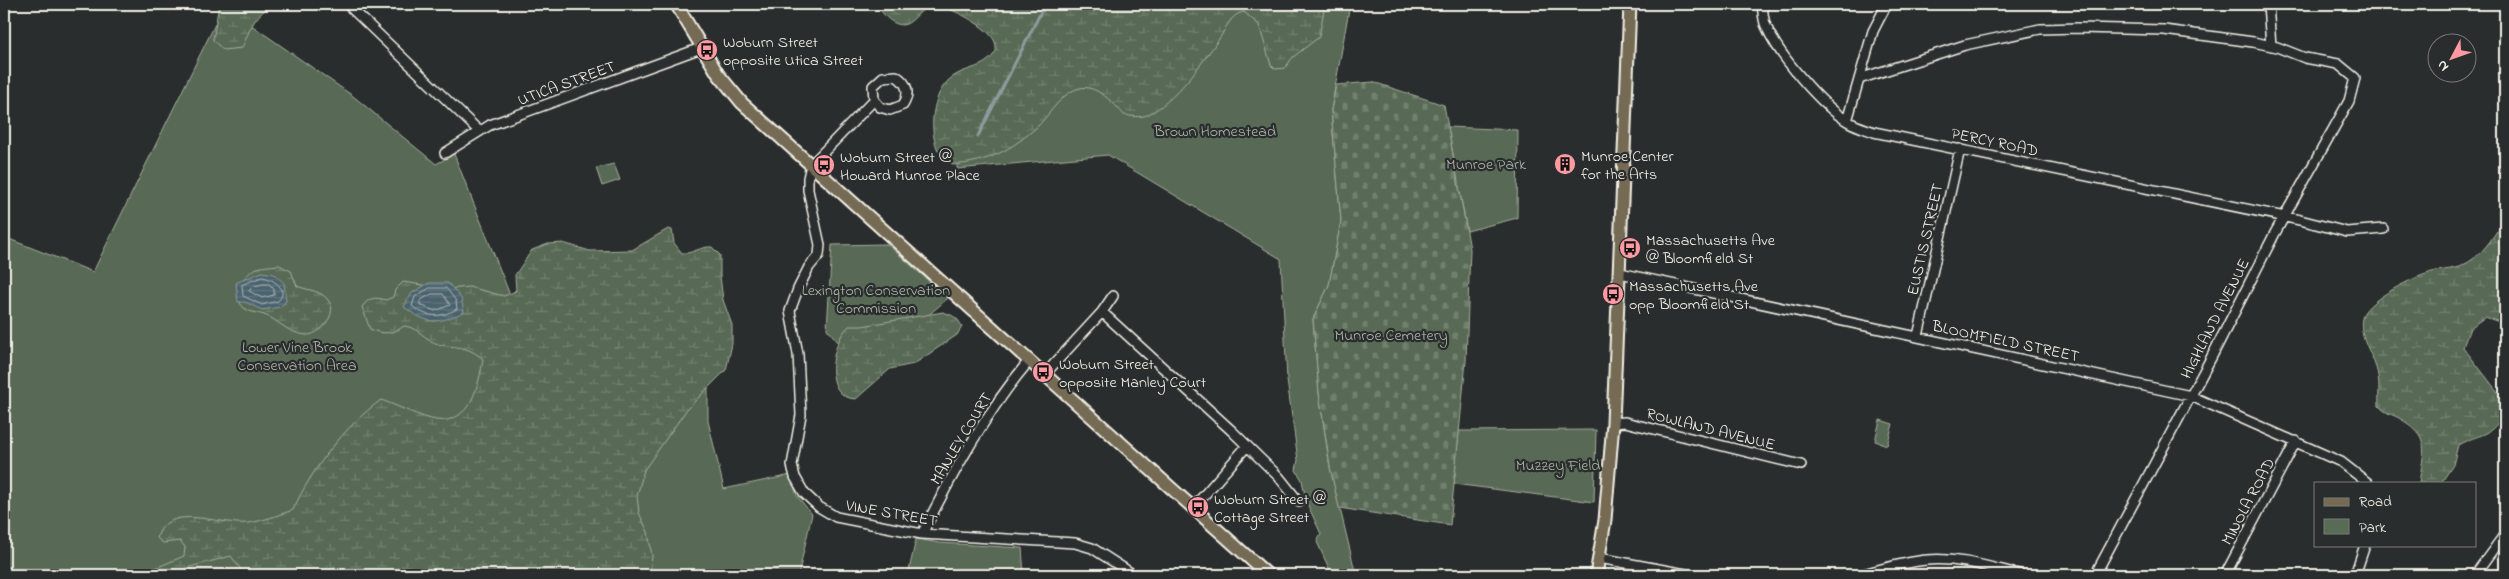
<svg xmlns="http://www.w3.org/2000/svg" width="2509" height="579" viewBox="0 0 2509 579" font-family="'Indie Flower',sans-serif">
  <style>
    .green { fill: #586b55; stroke: #a6ae9e }
    .wetland { fill: url(#wetland-marsh); stroke: #a6ae9e }
    .cemetery { fill: url(#cemetery-stones); stroke: #a6ae9e }
    .water { fill: url(#water-rules); stroke: #8d9b9e }
    .lines { fill: none; stroke-linecap: round; stroke-linejoin: round }
    .shore { stroke: #b0b8b7; stroke-width: 1 }
    .stream { stroke: #8d9b9e; stroke-width: 3 }
    .minor-casing { stroke: #f4f1e8; stroke-width: 12 }
    .major-casing { stroke: #f4f1e8; stroke-width: 15 }
    .minor { stroke: #2a2d2e; stroke-width: 9 }
    .major { stroke: #756b52; stroke-width: 11 }
    .labels { text-anchor: middle; stroke-width: 4.5; stroke-linejoin: round; paint-order: stroke }
    .poi-label { font-size: 16px; fill: #f4f1e8; stroke: #2a2d2e; text-anchor: start }
    .street-label { font-size: 16px; fill: #f4f1e8; stroke: #2a2d2e }
    .park-label { font-size: 16px; fill: #aeb5a6; stroke: #2a2d2e }
  </style>
  <defs>
    <pattern id="wetland-marsh" width="20" height="14" patternUnits="userSpaceOnUse" patternTransform="scale(1.25)"><rect width="20" height="14" fill="#586b55"/><path d="M1 5h8M5 5V1M11 12h8M15 12V8" fill="none" stroke="#71816d"/></pattern>
    <pattern id="cemetery-stones" width="16" height="16" patternUnits="userSpaceOnUse" patternTransform="scale(1.25)"><rect width="16" height="16" fill="#586b55"/><path d="M2 7V4a2 2 0 0 1 4 0v3zM10 15v-3a2 2 0 0 1 4 0v3z" fill="#71816d"/></pattern>
    <pattern id="water-rules" width="6" height="5" patternUnits="userSpaceOnUse" patternTransform="scale(1.25)"><rect width="6" height="5" fill="#49626d"/><path d="M0 2.5h6" fill="none" stroke="#647982"/></pattern>
  </defs>
  <rect width="100%" height="100%" fill="#2a2d2e"/>
  <filter id="ink" filterUnits="userSpaceOnUse"><feTurbulence type="fractalNoise" baseFrequency=".02" numOctaves="2"/><feDisplacementMap in="SourceGraphic" scale="10" xChannelSelector="R" yChannelSelector="G"/><feConvolveMatrix kernelMatrix="1 2 1 2 8 2 1 2 1" color-interpolation-filters="sRGB"/></filter>
  <g filter="url(#ink)">
    <path class="green" d="M1227 4H1350L1331 110 1341 221 1329 285 1313 319 1319 393 1330 467 1356 575H1332L1317 542 1321 534 1306 501 1302 480 1296 470 1298 460 1287 380 1281 259 1108 155 957 169 958 135Z
      M224 6 353 96 436 164 454 154 510 295 565 245 609 414 708 388V421L724 489 791 475 797 496 812 514 799 572 816 575H4V237L93 272Z
      M1448 127 1518 130 1517 218 1467 231Z
      M614 164 620 180 602 186 596 168Z
      M887 244 948 298 864 372 827 329 832 245Z
      M1880 420 1893 424 1887 445 1875 441Z
      M1596 430 1594 502 1454 484 1459 431Z
      M916 539 940 543 1022 548 1024 575H908Z"/>
    <path class="wetland" d="M219 4H275C255 13 250 29 242 48L223 50 213 40Z
      M876 4H1325L1319 37 1293 57 1285 68 1275 69 1271 65 1259 25 1244 12C1230 14 1226 29 1219 39 1201 64 1175 102 1147 115 1141 118 1131 116 1124 115 1115 104 1096 84 1080 88 1062 92 1050 114 1038 126 1011 150 989 162 953 165 948 160 939 154 937 148 928 126 933 89 954 76 970 66 985 69 996 51 996 48 996 43 994 40 987 26 942 0 927 7 919 11 911 25 902 25 890 24 882 13 876 4Z
      M668 229 672 230 674 243 682 253C694 254 700 246 712 247L720 255V276L723 300 732 325V344L726 370 687 409 644 470 637 496 639 513 648 532 652 556 650 575H488L486 571H478L474 575H240L242 571 231 556 186 568 173 575H139L184 556 185 547 180 541 163 543 157 538C167 501 221 526 248 523 263 521 278 515 293 510 311 470 345 426 381 400 396 405 422 418 436 420 471 425 479 384 483 359 462 341 450 351 431 341 422 335 415 327 404 326 393 334 383 335 370 329L362 307C369 297 375 297 386 300L393 297 395 290 403 282 449 289 469 287 504 296 516 291 515 275 532 250 548 244 563 243 590 251 632 250Z
      M2497 231 2505 233V324L2485 317 2470 328 2463 347 2500 395 2504 414C2488 440 2481 432 2458 445L2453 465 2441 483H2419C2423 452 2433 437 2399 418 2391 414 2385 413 2379 406 2378 396 2380 385 2378 376 2375 356 2358 338 2362 318 2364 302 2410 279 2426 274 2437 269 2452 271 2463 265 2478 258 2488 245 2497 231Z
      M279 265 291 271 297 286C309 291 323 290 330 303 337 315 319 336 306 335 289 333 282 324 269 317 262 313 250 313 244 308 231 295 241 279 253 270 259 266 272 266 279 265Z
      M943 312C952 315 958 317 962 327L957 335 914 364 890 369 856 399C822 398 830 343 849 326H862Z"/>
    <path class="cemetery" d="M1373 82 1444 105 1470 249 1466 361 1450 525 1339 508 1330 467 1319 393 1313 319 1329 285 1341 221 1331 110 1336 85Z"/>
    <path class="water" d="M262 272 274 274 284 283 286 301 280 307 262 310 245 302H238L236 283Z
      M429 283H448L461 298 464 312C437 324 428 325 404 307L412 293Z"/>
    <g class="lines">
      <path class="shore" d="M262 277C273 278 290 290 278 301L262 305 243 296 242 285Z
        M263 284H269L274 289V295L262 298 249 291 252 287Z
        M430 288H446L456 301 457 309C440 318 427 318 412 306L415 297Z
        M432 294H443L450 305 435 311 420 305V301Z"/>
      <path class="stream" d="M978 136 1045 4"/>
      <g class="minor-casing">
        <path id="minor" d="M347 4 479 131
          M1762 4C1763 11 1763 20 1766 26 1779 56 1822 106 1849 122 1856 126 1866 129 1874 132L2300 220 2347 232 2383 229
          M2268 4 2271 46
          M4 9 6 4
          M1859 79 1965 45 2040 29 2079 28 2164 30 2253 42 2277 47 2305 58 2338 64 2355 78 2349 101 2275 233 2211 358 2095 575
          M874 100 873 86 883 77 896 76C908 83 910 94 903 105L890 110 880 107 874 100 811 165 808 178V190L820 245 819 255 809 267 798 289 790 311 798 354 801 415 792 465 795 477 804 493 819 507 836 517 922 534 1075 543 1092 548 1134 575
          M1847 121 1873 31 1887 4
          M445 153 490 125 701 48
          M1620 273 2191 396 2341 462 2368 483
          M1102 312 1232 431 1279 477 1299 502
          M1918 336 1960 149
          M1044 375 1102 312 1113 296
          M1613 423 1625 422 1801 465
          M1193 508 1247 446
          M922 534C953 473 985 413 1029 361
          M1599 558 1691 575
          M1860 575C1882 569 1904 562 1927 560 1959 557 1992 568 2022 575
          M2225 575 2296 441
          M2355 575 2365 545
          M2475 575 2505 534"/>
      </g>
      <g class="major-casing">
        <path id="major" d="M676 4 718 74 742 103 1268 575
          M1596 575 1605 520 1613 423 1630 4"/>
      </g>
      <use href="#minor" class="minor"/>
      <use href="#major" class="major"/>
    </g>
  </g>
  <defs>
    <g id="bus-disc" transform="scale(1.125)"><circle r="9.5" fill="#ff9aa2" stroke="#2a2d2e"/><path d="M-5-6H5V4H4V6H2V4H-2V6H-4V4H-5ZM-3.5-4V0h7V-4ZM-3.5 1.2v1.5H-2V1.2ZM2 1.2v1.5H3.5V1.2Z" fill="#111"/></g>
    <g id="building-disc" transform="scale(1.125)"><circle r="9.5" fill="#ff9aa2" stroke="#2a2d2e"/><path d="M-4-6H4V6H1V3H-1V6H-4ZM-2.5-4.3h1.7v1.8h-1.7ZM.8-4.3h1.7v1.8H.8ZM-2.5-1h1.7V.8h-1.7ZM.8-1h1.7V.8H.8Z" fill="#111"/></g>
  </defs>
  <g fill-rule="evenodd">
    <use href="#bus-disc" x="707" y="50"/>
    <use href="#building-disc" x="1565" y="164"/>
    <use href="#bus-disc" x="824" y="165"/>
    <use href="#bus-disc" x="1630" y="248"/>
    <use href="#bus-disc" x="1613" y="294"/>
    <use href="#bus-disc" x="1043" y="372"/>
    <use href="#bus-disc" x="1198" y="507"/>
  </g>
  <g class="labels">
    <g class="poi-label">
      <text x="723" y="47">Woburn Street<tspan x="723" dy="18">opposite Utica Street</tspan></text>
      <text x="1581" y="161">Munroe Center<tspan x="1581" dy="18">for the Arts</tspan></text>
      <text x="840" y="162">Woburn Street @<tspan x="840" dy="18">Howard Munroe Place</tspan></text>
      <text x="1646" y="245">Massachusetts Ave<tspan x="1646" dy="18">@ Bloomfield St</tspan></text>
      <text x="1629" y="291">Massachusetts Ave<tspan x="1629" dy="18">opp Bloomfield St</tspan></text>
      <text x="1059" y="369">Woburn Street<tspan x="1059" dy="18">opposite Manley Court</tspan></text>
      <text x="1214" y="504">Woburn Street @<tspan x="1214" dy="18">Cottage Street</tspan></text>
    </g>
    <g class="street-label">
      <text transform="translate(566 82) rotate(-20)" y="6">UTICA STREET</text>
      <text transform="translate(1995 141) rotate(12)" y="6">PERCY ROAD</text>
      <text transform="translate(1924 239) rotate(-77)" y="6">EUSTIS STREET</text>
      <text transform="translate(2214 318) rotate(-63)" y="6">HIGHLAND AVENUE</text>
      <text transform="translate(2006 340) rotate(12)" y="6">BLOOMFIELD STREET</text>
      <text transform="translate(1711 428) rotate(14)" y="6">ROWLAND AVENUE</text>
      <text transform="translate(960 438) rotate(-59)" y="6">MANLEY COURT</text>
      <text transform="translate(2247 501) rotate(-62)" y="6">MINOLA ROAD</text>
      <text transform="translate(892 512) rotate(10)" y="6">VINE STREET</text>
    </g>
    <g class="park-label">
      <text x="1215" y="136">Brown Homestead</text>
      <text x="1486" y="169">Munroe Park</text>
      <text x="876" y="295">Lexington Conservation<tspan x="876" dy="18">Commission</tspan></text>
      <text x="1391" y="340">Munroe Cemetery</text>
      <text x="297" y="352">Lower Vine Brook<tspan x="297" dy="18">Conservation Area</tspan></text>
      <text x="1558" y="470">Muzzey Field</text>
    </g>
  </g>
  <rect width="2509" height="579" fill="none" stroke="#2a2d2e" stroke-width="20"/>
  <rect x="10" y="10" width="2489" height="559" fill="none" stroke="#f4f1e8" stroke-width="2" filter="url(#ink)"/>
  <rect x="2314" y="482" width="162" height="65" fill="#2a2d2e" stroke="#7b7b78"/>
  <rect x="2324" y="498" width="25" height="8" fill="#756b52" stroke="#7b7b78"/>
  <text x="2359" y="506" font-size="15" fill="#f4f1e8">Road</text>
  <rect x="2324" y="519" width="25" height="15" fill="#586b55" stroke="#7b7b78"/>
  <text x="2359" y="532" font-size="15" fill="#f4f1e8">Park</text>
  <g transform="translate(2452 58) rotate(229)"><circle r="24" fill="#2a2d2e" stroke="#7b7b78"/>
  <path d="M0-4L9 19L0 12L-9 19Z" fill="#ff9aa2"/>
  <text y="-8" font-size="14" font-weight="bold" text-anchor="middle" fill="#f4f1e8">N</text>
  </g>
</svg>
